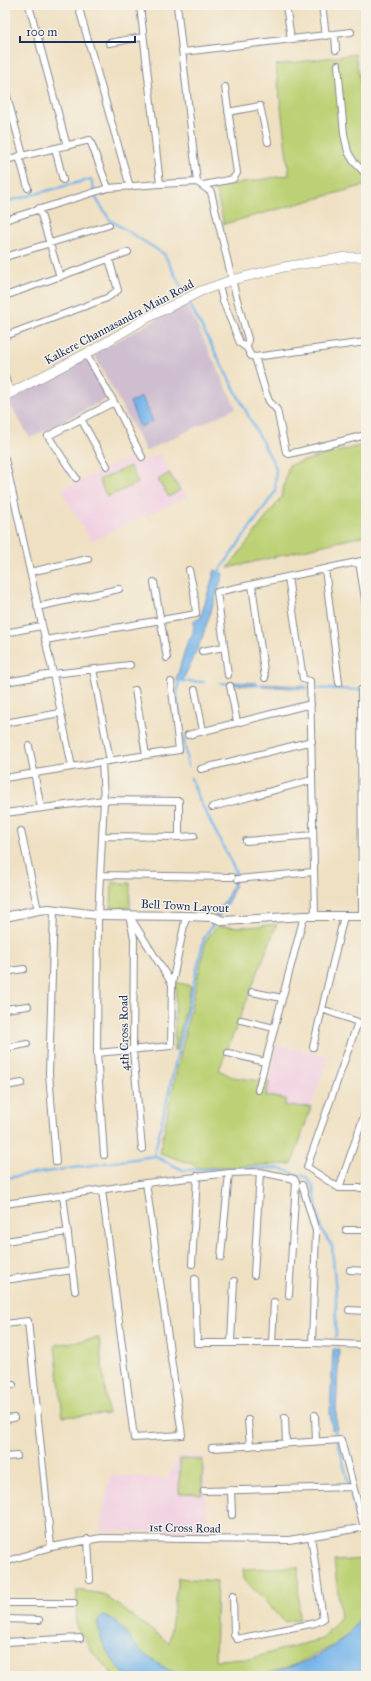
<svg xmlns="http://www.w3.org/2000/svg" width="371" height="1681" viewBox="0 0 371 1681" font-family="'IM FELL Great Primer',serif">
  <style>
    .built { fill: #f1d0e2 }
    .industrial { fill: #cebed0 }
    .green { fill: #bcd175; stroke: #6c806a }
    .water { fill: #76b5ea; stroke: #4872a4 }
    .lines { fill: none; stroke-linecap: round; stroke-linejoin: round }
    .stream { stroke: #76b5ea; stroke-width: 2.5 }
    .minor-casing { stroke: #858890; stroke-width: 8 }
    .tertiary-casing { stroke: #858890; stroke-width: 10 }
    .secondary-casing { stroke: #858890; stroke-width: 10 }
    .minor { stroke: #fff; stroke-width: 6 }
    .tertiary { stroke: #fff; stroke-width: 8 }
    .secondary { stroke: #fff; stroke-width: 9 }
    .labels { text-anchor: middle; stroke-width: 3; stroke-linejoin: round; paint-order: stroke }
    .street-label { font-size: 12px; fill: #1b2f5e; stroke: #f7f3e8 }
  </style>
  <rect width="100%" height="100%" fill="#f7f3e8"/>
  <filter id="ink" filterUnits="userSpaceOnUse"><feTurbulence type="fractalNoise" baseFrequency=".025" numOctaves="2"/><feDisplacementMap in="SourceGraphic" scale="8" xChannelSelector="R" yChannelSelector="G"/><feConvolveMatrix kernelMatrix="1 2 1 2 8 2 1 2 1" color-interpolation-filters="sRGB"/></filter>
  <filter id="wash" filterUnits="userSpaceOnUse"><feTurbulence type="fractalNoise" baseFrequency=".012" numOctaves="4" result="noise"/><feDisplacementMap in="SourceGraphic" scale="16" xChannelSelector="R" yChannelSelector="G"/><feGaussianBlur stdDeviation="0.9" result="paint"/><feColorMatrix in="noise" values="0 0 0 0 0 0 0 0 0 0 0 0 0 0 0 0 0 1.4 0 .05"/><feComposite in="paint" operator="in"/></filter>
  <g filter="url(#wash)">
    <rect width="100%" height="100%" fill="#efe0c2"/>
    <path class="built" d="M138 453 142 462 159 454 186 497 91 541 61 490Z
      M277 1045 329 1056 311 1107 285 1106 266 1096Z
      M178 1456 204 1457 207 1531H100L110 1475 167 1479Z"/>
    <path class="industrial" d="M187 305 236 408 146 451 94 354 168 313Z
      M85 356 108 398 30 438 8 401Z"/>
    <path class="green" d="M355 54 366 113V185L224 224 215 187 289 175 276 65Z
      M366 444V535L228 568 281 498 289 465Z
      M130 466 138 483 107 497 99 480Z
      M169 473 180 490 169 497 158 480Z
      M112 883H130V908H111Z
      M277 924 219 1070 232 1077 269 1082 266 1096 286 1099 285 1106 311 1107 292 1164 197 1168 192 1164 160 1153 169 1105 206 940 217 926 250 927Z
      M176 982 191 986 176 1050H174Z
      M99 1338 108 1414 63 1417 55 1345Z
      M180 1459 203 1460 202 1494 179 1493Z
      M366 1559V1611L353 1629 335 1645 292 1666 259 1676H183C164 1669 148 1659 134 1644 125 1634 120 1622 106 1616L98 1621C98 1641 113 1662 126 1676H114L94 1654 76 1626 77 1590 103 1594 169 1643 178 1578 217 1581 215 1660 250 1659 286 1648 322 1639 341 1617 334 1561Z
      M298 1567 299 1619 285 1622 244 1579 243 1569Z"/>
    <path class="water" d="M142 397 153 421 140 427 130 402Z
      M215 570 223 574 202 638 183 680H176L187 643 193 634 194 620 200 619Z
      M231 682 256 683V686L231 685Z
      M261 684 306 686V689L261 686Z
      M234 873H236C237 890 227 903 219 917L214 915C225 901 233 890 234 873Z
      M333 1349H339L336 1412 337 1429 332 1430 330 1413Z
      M366 1611V1676H259C289 1669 325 1657 347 1635 354 1628 359 1617 366 1611Z
      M104 1616C121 1620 128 1639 140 1650 152 1662 167 1670 183 1676H126C113 1662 98 1641 98 1621L100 1618Z"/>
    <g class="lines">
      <path class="stream" d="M5 202 91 179 97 200 110 220 164 254 185 294
        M188 301 276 468 275 492 220 570 218 574
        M179 678 177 699 188 766
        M177 681 204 682
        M219 683 232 684
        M253 685H264
        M303 688 366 690
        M191 778 198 797 235 870 236 874
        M215 921 204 938 154 1156 183 1170 278 1168 306 1177 313 1186 321 1229 332 1246 336 1294V1337
        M5 1178 154 1156
        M334 1426 358 1521"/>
    </g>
  </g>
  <g filter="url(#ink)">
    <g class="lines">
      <g class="minor-casing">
        <path id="minor" d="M29 5 67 146
          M78 5 130 187
          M140 5 160 184
          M177 5 197 182
          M286 5 291 39
          M322 5 326 36
          M335 35 336 50
          M109 43 143 37
          M183 52 351 32
          M338 65 344 134 348 152 354 162 366 174
          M5 89 23 155
          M228 112 260 106 268 142
          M55 148 63 180
          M19 156 28 188
          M5 160 90 140 108 188 160 184 197 182 211 192 236 296 248 339 247 348
          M204 185 233 179 237 173 225 87
          M39 208 60 277
          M5 220 108 188
          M5 257 109 225
          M219 285 223 301 240 343 247 348 251 356 255 357 366 342
          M5 296 128 252
          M5 336 107 298 118 290 109 259
          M255 357 266 393 269 401 277 410 286 452 289 454 366 435
          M5 376 10 394
          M114 402 142 457
          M81 419 107 466
          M5 459 53 674 72 767
          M76 478 48 436 114 402 86 354
          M359 562 366 605
          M325 569 339 683
          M30 572 88 559
          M288 577 303 679 310 681 315 916
          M154 582 167 658
          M252 585 265 678
          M37 607 119 589
          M5 633 41 626
          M45 640 196 614 194 592 189 570
          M202 651 224 647
          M93 669 110 761
          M228 675 217 592 366 560
          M5 682 53 674 130 665
          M230 686 237 722
          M135 690 146 755
          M195 690 203 731
          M361 690 362 916
          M5 723 60 713
          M188 735 311 704
          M29 746 41 808
          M102 762 179 750 171 682
          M201 769 312 741
          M5 778 102 762 104 800 98 915 97 1053 104 1155
          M212 807 312 780
          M5 813 104 800 179 801V837L103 836
          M21 831 38 910
          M179 837 194 836
          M246 841 313 835
          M101 875 232 877
          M238 879 313 872
          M54 910 49 1073 56 1162
          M129 916 134 938 133 1050 142 1149
          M5 972 24 969
          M172 984 186 916
          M252 992 282 998
          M5 1009 28 1006
          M322 1009 366 1025
          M241 1020 274 1028
          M358 1022 307 1167 339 1188H366
          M313 1047 344 916
          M5 1048 27 1044
          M97 1053 171 1046 172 984 132 920
          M228 1053 265 1062
          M5 1086 22 1083
          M258 1090 304 916
          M302 1185 316 1231 312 1343
          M339 1188 366 1110
          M102 1190 134 1438 182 1435 146 1183
          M63 1195 75 1291
          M5 1204 146 1183 229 1173 260 1172 294 1179 296 1182 289 1295
          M346 1230H366
          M5 1241 68 1232
          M221 1257 229 1173
          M192 1264 197 1176
          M350 1270 366 1271
          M254 1275 260 1172
          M195 1279 197 1343H312L366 1345
          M5 1280 72 1270
          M349 1310 366 1311
          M5 1324 28 1321 51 1547
          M231 1342 234 1281
          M272 1343 274 1302
          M5 1386 13 1385
          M315 1415 316 1442
          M285 1417 286 1444
          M5 1419 14 1418
          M248 1420 250 1446
          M212 1448 341 1440 364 1527
          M5 1457 17 1456
          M231 1490 232 1515
          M204 1491 352 1487
          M88 1539 90 1580
          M5 1562 51 1547 101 1538 289 1540 366 1527
          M233 1595 234 1635 237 1639 315 1623 323 1619 311 1536
          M5 1603H74
          M5 1619 39 1620
          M5 1642 80 1638"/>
      </g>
      <g class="tertiary-casing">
        <path id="tertiary" d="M5 917 38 910 49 909 98 915 186 916 213 917 223 921 304 916H366"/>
      </g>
      <g class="secondary-casing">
        <path id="secondary" d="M5 396 93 350 145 319 201 291 232 280 284 267 347 257H366"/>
      </g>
      <use href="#minor" class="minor"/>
      <use href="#tertiary" class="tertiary"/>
      <use href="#secondary" class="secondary"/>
    </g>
  </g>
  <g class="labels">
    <g class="street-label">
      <text transform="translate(119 322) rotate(-28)" y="4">Kalkere Channasandra Main Road</text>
      <text transform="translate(185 906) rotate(3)" y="4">Bell Town Layout</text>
      <text transform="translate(124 1033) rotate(-91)" y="4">4th Cross Road</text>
      <text transform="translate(185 1528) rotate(1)" y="4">1st Cross Road</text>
    </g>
  </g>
  <rect width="371" height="1681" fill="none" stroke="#f7f3e8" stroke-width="20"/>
  <path d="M20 36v6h115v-6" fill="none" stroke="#1b2f5e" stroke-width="2"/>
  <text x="26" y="36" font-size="12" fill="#1b2f5e" stroke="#f7f3e8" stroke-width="3" paint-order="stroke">100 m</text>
</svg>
